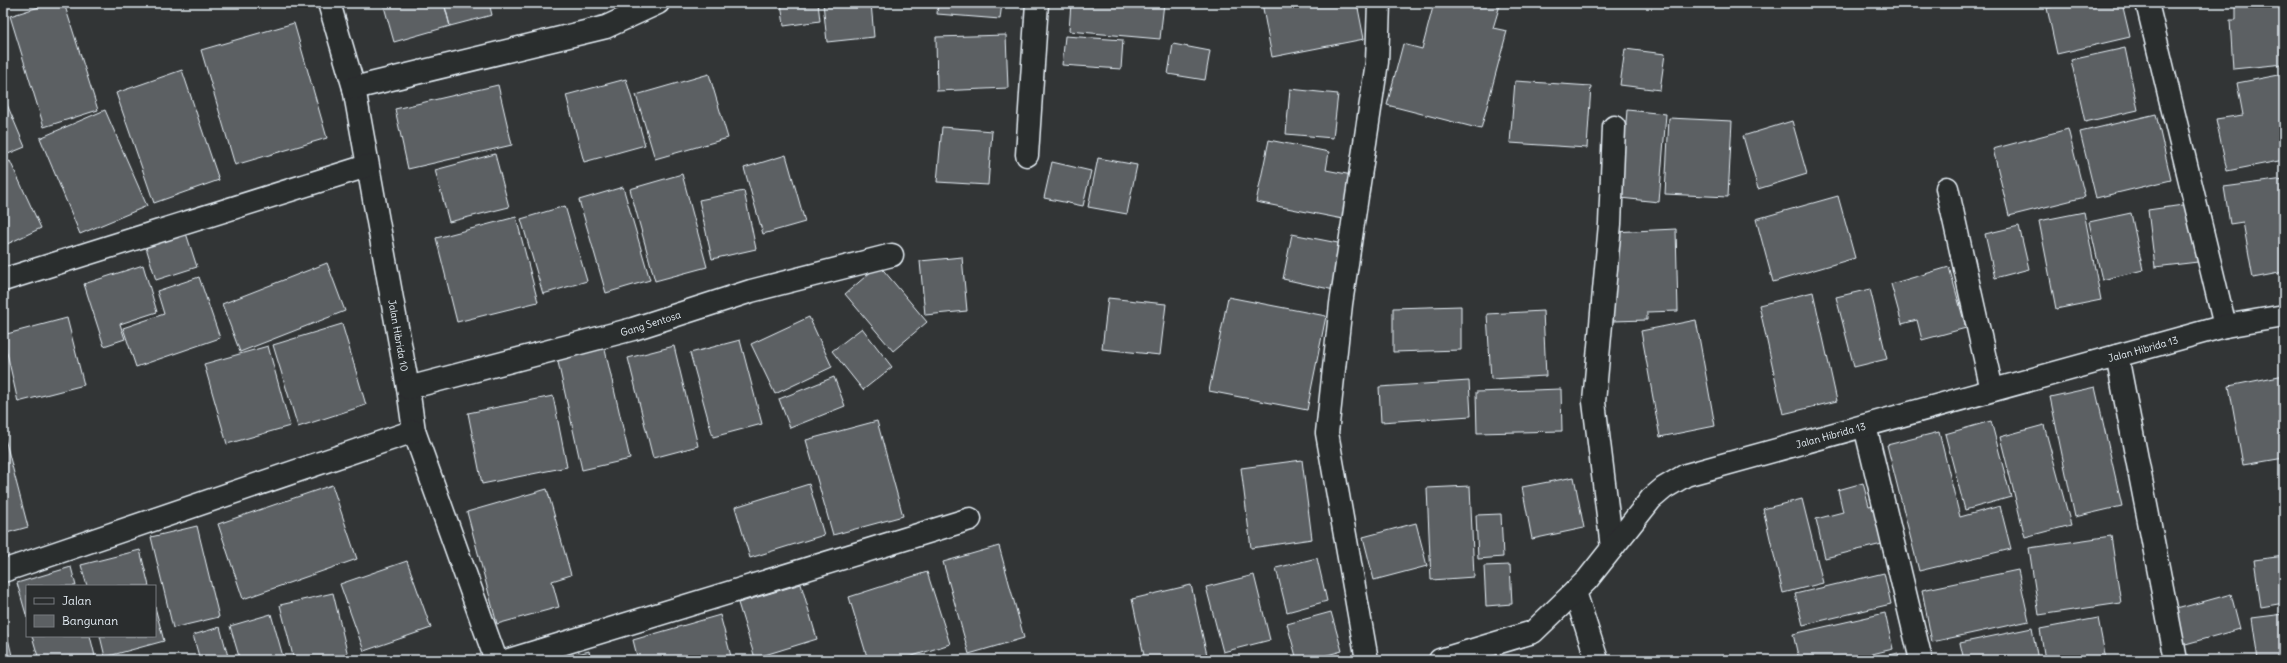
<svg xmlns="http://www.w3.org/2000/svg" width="2287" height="663" viewBox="0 0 2287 663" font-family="Delius,sans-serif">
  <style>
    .building { fill: #5c6063; stroke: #e8f1f8 }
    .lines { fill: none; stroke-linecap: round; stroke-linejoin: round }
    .street-casing { stroke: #e8f1f8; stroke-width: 25 }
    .street { stroke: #2a2d2e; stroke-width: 22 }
    .labels { text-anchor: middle; stroke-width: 4; stroke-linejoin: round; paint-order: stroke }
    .street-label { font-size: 10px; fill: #e8f1f8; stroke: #2a2d2e }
  </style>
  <rect width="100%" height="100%" fill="#323536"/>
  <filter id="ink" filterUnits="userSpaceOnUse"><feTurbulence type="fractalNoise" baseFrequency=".025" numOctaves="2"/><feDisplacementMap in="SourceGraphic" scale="8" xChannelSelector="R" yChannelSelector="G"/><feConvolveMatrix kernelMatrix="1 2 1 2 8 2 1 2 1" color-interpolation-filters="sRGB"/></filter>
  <g filter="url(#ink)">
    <path class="building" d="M52 3H64L98 110 44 127 10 16Z
      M383 3H444L450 26 394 42Z
      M444 3H489L492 15 450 26Z
      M781 3H818L820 21 784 26Z
      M823 3H871L874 37 827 42Z
      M938 3H1002L1000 19 937 14Z
      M1071 3H1164L1160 39 1069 31Z
      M1262 3H1357L1364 39 1272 57Z
      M1434 3H1492L1500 5 1493 28 1507 31 1481 129 1387 105 1403 44 1422 49Z
      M2068 3H2122L2130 37 2057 54 2047 8Z
      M2236 3H2284V64L2233 69 2230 20H2236Z
      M294 23 327 138 235 165 201 50Z
      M1006 35 1008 88 937 91 936 37Z
      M1065 36 1123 40 1121 69 1062 65Z
      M1173 44 1210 51 1205 80 1168 74Z
      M2125 48 2138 110 2085 122 2071 60Z
      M1625 49 1665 54 1660 90 1620 85Z
      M182 70 219 180 154 203 116 93Z
      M709 74 728 138 655 159 636 95Z
      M2284 74V160L2227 171 2216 119 2243 115 2237 83Z
      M626 79 645 145 584 162 566 95Z
      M1515 81 1591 86 1587 148 1510 143Z
      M498 85 512 145 408 169 395 109Z
      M1290 89 1338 94 1333 138 1286 134Z
      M3 95 25 147 3 156Z
      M105 110 147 206 80 234 40 138Z
      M1627 110 1666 114 1659 202 1620 198Z
      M2156 114 2171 180 2096 198 2080 132Z
      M1669 118 1732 121 1728 197 1665 194Z
      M1792 121 1807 174 1758 189 1743 136Z
      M942 127 992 131 988 185 937 182Z
      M2068 129 2085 197 2009 216 1993 149Z
      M1269 140 1329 152 1326 170 1352 175 1343 219 1256 202Z
      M495 154 509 207 449 222 435 170Z
      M786 155 805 222 763 234 744 168Z
      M1098 158 1137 165 1127 214 1088 207Z
      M10 161 41 228 3 246V164Z
      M1052 162 1091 171 1083 206 1044 198Z
      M682 174 707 267 655 281 630 189Z
      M2284 179V272L2253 278 2243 222 2230 224 2224 187Z
      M623 187 650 280 606 293 579 200Z
      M744 191 756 249 712 259 699 200Z
      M1838 196 1855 258 1773 282 1756 219Z
      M2190 204 2198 262 2155 267 2148 210Z
      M565 206 587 281 543 294 521 219Z
      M2084 212 2101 300 2056 309 2039 221Z
      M2131 213 2143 270 2102 280 2089 222Z
      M516 217 538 302 457 322 436 238Z
      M2019 226 2029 269 1995 278 1985 234Z
      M1676 229 1678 311 1647 312V320L1613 321 1612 232Z
      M185 230 197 267 156 280 145 244Z
      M1292 234 1343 244 1334 290 1283 279Z
      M962 257 967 311 925 315 920 261Z
      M327 263 345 311 240 352 222 304Z
      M143 265 157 312 120 324 125 339 104 346 84 284Z
      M879 265 927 322 893 351 845 294Z
      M1949 267 1966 328 1922 340 1917 320 1902 324 1891 284Z
      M199 277 220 338 136 367 123 328 164 314 157 291Z
      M1870 289 1887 359 1854 367 1836 297Z
      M1813 292 1837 401 1783 414 1759 305Z
      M1228 297 1326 316 1307 410 1209 391Z
      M1108 298 1166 304 1160 355 1102 349Z
      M1461 306V350L1393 352V308Z
      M1543 311 1546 376 1491 379 1487 314Z
      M809 317 832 367 775 394 751 344Z
      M67 318 84 385 18 402 3 335Z
      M1696 320 1715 426 1660 437 1641 331Z
      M342 324 366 405 298 427 273 345Z
      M862 328 892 367 863 390 832 351Z
      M740 340 762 424 713 437 690 353Z
      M603 341 630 459 582 470 556 353Z
      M268 346 290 426 227 444 204 364Z
      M674 346 698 446 653 458 628 358Z
      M2284 375V458L2243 465 2229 386Z
      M834 377 845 406 790 428 779 399Z
      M1469 381 1471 416 1381 422 1379 387Z
      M2095 387 2122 506 2075 517 2050 397Z
      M1561 389 1562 431 1477 433 1476 392Z
      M553 396 567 467 482 484 468 413Z
      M877 421 903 516 833 535 806 440Z
      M1991 421 2011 497 1965 510 1945 434Z
      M2044 425 2071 525 2025 537 2000 437Z
      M3 431 28 527 3 534Z
      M1939 432 1960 517 2000 506 2011 549 1919 571 1887 445Z
      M1302 460 1312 539 1251 548 1241 468Z
      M1574 477 1584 528 1532 539 1522 487Z
      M1863 483 1869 506 1873 505 1882 544 1825 558 1816 519 1843 512 1838 490Z
      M809 484 824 535 750 558 735 507Z
      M332 485 357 559 243 599 218 524Z
      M1470 486 1474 577 1431 580 1427 488Z
      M547 489 571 575 552 581 559 607 497 624 467 512Z
      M1802 499 1823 583 1783 593 1763 509Z
      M1501 514 1503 557 1478 559 1476 515Z
      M1416 523 1427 566 1374 580 1363 537Z
      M197 526 219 617 173 628 151 537Z
      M2111 536 2121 603 2039 615 2029 548Z
      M999 546 1024 638 969 654 943 562Z
      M140 550 149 586H87L81 565Z
      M2284 556V603L2261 607 2254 560Z
      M1317 558 1327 601 1287 612 1276 568Z
      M407 561 431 628 364 651 340 584Z
      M1510 565 1512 604 1486 606 1484 566Z
      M71 567 76 586H27V618L17 583Z
      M2018 570 2029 621 1932 642 1922 590Z
      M927 572 950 644 900 660H868L849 597Z
      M1884 573 1891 604 1803 625 1795 594Z
      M1254 575 1270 640 1223 652 1206 587Z
      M801 584 817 639 755 658 738 603Z
      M1191 585 1207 655 1184 660H1145L1132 599Z
      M333 593 349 660H294L280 605Z
      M2231 594 2240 629 2182 645 2173 610Z
      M155 607 164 641 105 657 100 636H155Z
      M1331 612 1342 651 1309 660H1297L1287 624Z
      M1885 613 1893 649 1847 660H1799L1793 634Z
      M271 614 284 660H240L230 626Z
      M2284 614V660H2258L2252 618Z
      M720 615 732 660H638L633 640Z
      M3 617 13 660H3Z
      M2098 618 2106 660H2045L2040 629Z
      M220 627 229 660H200L193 635Z
      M2032 628 2038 660H1964L1960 643Z
      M32 636H90L96 660H39Z
      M589 651 591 660H555Z
      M1898 653 1900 660H1868Z"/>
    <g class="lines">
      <g class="street-casing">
        <g id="street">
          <path id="s1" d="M329 3 354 88 408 388 414 431 496 660"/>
          <path d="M2147 3 2225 326"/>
          <path d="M354 88 606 27 658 3"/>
          <path d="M1027 155 1037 3"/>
          <path d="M1947 188 1992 390"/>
          <path d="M3 280 367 166"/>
          <path d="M2117 356 2176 660"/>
          <path id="s2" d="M408 388 633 329 751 291 892 255"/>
          <path d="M1865 426 1921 660"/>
          <path d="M1612 548 1594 402 1610 224 1614 127"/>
          <path d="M3 571 414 431"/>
          <path d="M1575 592 1597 660"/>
          <path d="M509 660 970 519"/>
          <path d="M1367 660 1327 433 1341 304 1377 62 1379 3"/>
          <path id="s3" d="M1440 660 1533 632 1587 580 1651 499 1664 488 1686 475 2225 326 2284 316"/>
        </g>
      </g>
      <use href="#street" class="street"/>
    </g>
  </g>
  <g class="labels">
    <g class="street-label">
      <text dy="4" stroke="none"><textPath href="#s2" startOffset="251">Gang Sentosa</textPath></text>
      <text dy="4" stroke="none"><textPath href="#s1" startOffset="340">Jalan Hibrida 10</textPath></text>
      <text dy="4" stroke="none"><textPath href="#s3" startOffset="792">Jalan Hibrida 13</textPath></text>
      <text dy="4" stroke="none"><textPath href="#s3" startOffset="468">Jalan Hibrida 13</textPath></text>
    </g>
  </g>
  <rect width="2287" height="663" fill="none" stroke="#2a2d2e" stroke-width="16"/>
  <rect x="8" y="8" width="2271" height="647" fill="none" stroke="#e8f1f8" stroke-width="1.5" filter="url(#ink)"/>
  <rect x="26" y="585" width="130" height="52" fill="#2a2d2e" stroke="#767b7f"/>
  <rect x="34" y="598" width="20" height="6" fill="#2a2d2e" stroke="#767b7f"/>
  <text x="62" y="605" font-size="12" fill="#e8f1f8">Jalan</text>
  <rect x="34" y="615" width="20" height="12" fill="#5c6063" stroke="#767b7f"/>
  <text x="62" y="625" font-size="12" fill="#e8f1f8">Bangunan</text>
</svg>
